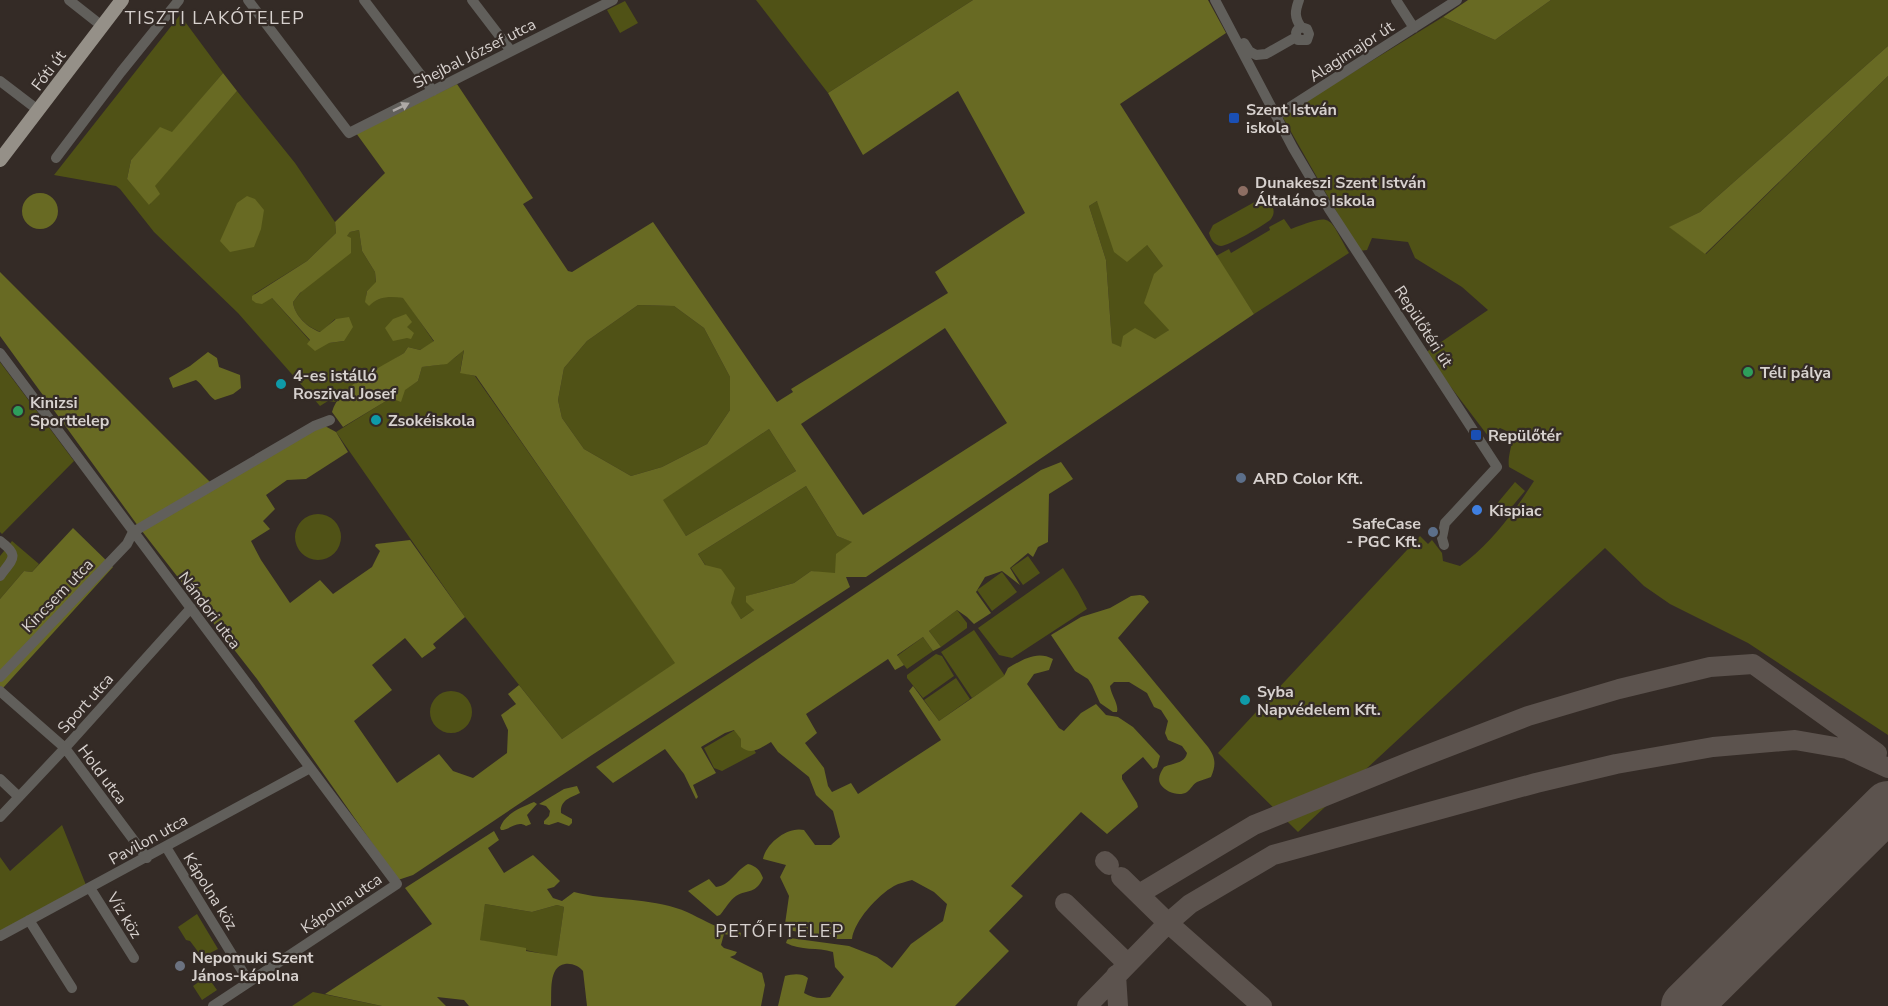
<svg xmlns="http://www.w3.org/2000/svg" width="1888" height="1006" viewBox="0 0 1888 1006" font-family="'Nunito Sans',sans-serif">
  <style>
    .green { fill: #505216 }
    .forest { fill: #686a23; fill-rule: evenodd }
    .lines { fill: none; stroke-linecap: round; stroke-linejoin: round }
    .taxiway { stroke: #5c534e; stroke-width: 20 }
    .runway { stroke: #5c534e; stroke-width: 50 }
    .minor { stroke: #615f5b; stroke-width: 10 }
    .major { stroke: #959088; stroke-width: 14 }
    .oneway { fill: #aea9a6 }
    .transit-dot { fill: #1a4fb4; stroke: #342b26; stroke-width: 2 }
    .education-dot { fill: #8d6e63; stroke: #342b26; stroke-width: 2 }
    .leisure-dot { fill: #2e9e5b; stroke: #342b26; stroke-width: 2 }
    .culture-dot { fill: #0f9aa8; stroke: #342b26; stroke-width: 2 }
    .service-dot { fill: #5c6f8a; stroke: #342b26; stroke-width: 2 }
    .shop-dot { fill: #3f7fe0; stroke: #342b26; stroke-width: 2 }
    .worship-dot { fill: #6b7280; stroke: #342b26; stroke-width: 2 }
    .labels { text-anchor: middle; stroke-width: 4.5; stroke-linejoin: round; paint-order: stroke }
    .street-label { font-size: 16px; fill: #d7d1ce; stroke: #342b26 }
    .poi-label { font-size: 16px; font-weight: bold; fill: #d7d1ce; stroke: #342b26; text-anchor: start }
    .neighbourhood-label { font-size: 18px; letter-spacing: 1.5px; fill: #d7d1ce; stroke: #342b26 }
  </style>
  <rect width="100%" height="100%" fill="#342b26"/>
  <path class="green" d="M756 0H973L828 93Z
    M1551 0H1888V46L1700 212 1670 227 1706 254 1888 76V735L1748 643 1670 604 1644 586 1605 548 1298 832 1218 753 1420 536 1428 544 1432 540 1442 553 1443 561 1460 566C1491 544 1514 512 1534 481L1509 467C1507 454 1514 445 1511 433L1500 428 1488 436 1425 353 1488 310 1462 287 1415 258 1408 242 1372 238 1367 250 1359 251 1282 116 1443 17 1495 40Z
    M625 1 638 23 620 33 607 10Z
    M180 15 223 73 172 133 160 128 131 160 127 179 150 205 154 186 237 91 295 163 335 222 336 233 307 261 254 294 272 298 310 341 329 343 344 341 335 319 321 332C308 328 294 315 293 302L350 232 359 230 362 251 375 272 376 283 367 291 366 296 372 302 389 295 404 298 434 342 420 350 408 347 404 353 349 388 335 402 328 401 320 406 238 313 154 232 120 189 116 186 54 175Z
    M1260 199C1270 200 1278 209 1271 219 1267 224 1228 246 1221 246 1214 245 1211 240 1209 233L1213 225Z
    M1097 201 1147 245 1164 267 1169 330 1155 340 1121 348 1112 343 1106 260 1089 206Z
    M1284 219 1291 229C1334 213 1327 215 1349 253L1254 314 1216 256 1229 249 1231 253 1270 230 1269 227Z
    M638 305 674 306 704 328 730 377V410L707 444 662 467 631 476 584 449 562 418 558 400 564 368 587 341Z
    M464 349 460 372 475 376 676 663 562 739 465 617 336 432 418 381 422 367C444 364 448 366 464 349Z
    M0 362 74 461 2 534 0 532Z
    M769 429 796 471 686 536 662 500Z
    M1515 482 1525 491 1505 515 1495 506Z
    M806 486 837 536 853 542 835 573 828 574 811 571 794 583 747 596 754 610 741 619 698 554Z
    M295 537a23 23 0 1 1 46 0a23 23 0 1 1-46 0Z
    M12 541 39 564 32 572 24 571 0 599V556Z
    M1028 556 1040 573 1023 585 1011 568Z
    M1063 568 1078 592 1087 609 1012 658 999 655 978 628Z
    M1002 572 1017 592 992 611 977 590Z
    M957 610 967 623V628L941 647 929 631Z
    M974 630 1005 676 972 698 941 652Z
    M923 637 933 651 907 669 897 656Z
    M936 654 942 656 954 676 923 698 907 678V675Z
    M956 678 970 699 939 721 924 700Z
    M430 712a21 21 0 1 1 42 0a21 21 0 1 1-42 0Z
    M740 727 756 753 722 771 714 768 704 748Z
    M62 825 86 885 0 931V857L10 871Z
    M485 904 532 912 557 905 564 907 557 957 479 940Z
    M197 914 218 949 202 957 190 941 186 940 178 927Z
    M207 976 217 990 202 1000 193 986Z
    M313 992 382 1006H292Z"/>
  <path class="forest" d="M973 0H1208L1226 33 1120 104 1254 314 866 577H846L850 587 592 755 440 857 413 875 398 880 257 679 138 526 0 336V272L215 487 323 425 336 432 348 452 306 479 287 480 266 495 275 509 263 521 270 529 251 541 261 560 290 603 320 580 333 594 372 567 380 551 375 546 376 544 410 540 465 617 433 644 436 648 422 658 405 638 372 665 392 690 354 721 397 783 439 754 453 771 473 778 507 753 508 730 501 715 516 704 508 694 519 685 562 739 675 663 476 376 460 373 464 350 447 364 422 367 418 381 405 390 401 402 391 398 343 427 332 412C339 386 381 367 404 353L408 347 420 350 434 341 403 298C391 296 378 296 369 306L365 302 367 291 376 282 375 272 362 251 359 230 350 232 347 236 351 238V253L300 293 293 302C294 315 308 328 320 332L336 319 349 317 353 327 344 341 329 343 315 351 307 344 310 340 272 298 262 304 256 303 252 300V296L307 261 336 233 335 222 385 173 356 133 457 84 533 198 523 204 568 271 572 272 653 222 777 402 793 392 791 389 948 293 935 272 1025 213 958 91 863 155 828 93ZM1097 201 1114 252 1127 262 1147 245 1163 266 1154 274 1144 303 1169 330 1155 339 1135 328 1123 336 1121 347 1112 343 1106 260 1089 206ZM638 305 674 306 704 328 730 377V410L707 444 662 467 631 476 584 449 562 418 558 400 564 368 587 341ZM945 328 1007 423 863 515 801 424ZM769 429 796 471 686 536 663 500ZM806 486 837 536 852 542 836 554 835 573 811 571 794 583 746 596V602L754 610 741 619 731 603 735 588 721 569 705 565 698 554Z
    M1468 0H1551L1495 40 1443 17Z
    M1888 46V76L1705 254 1669 227 1700 212Z
    M223 73 237 91 155 186 160 194 149 205 127 179 131 160 160 127 172 132Z
    M22 211a18 18 0 1 1 36 0a18 18 0 1 1-36 0Z
    M247 196 255 199 264 210 261 229 254 247 230 252 220 241 237 203Z
    M406 314 412 322 407 327 414 333 411 339 407 338 393 341 385 328 393 319Z
    M208 352 217 358 219 367 240 375 241 388 233 394 215 400C207 394 204 386 196 380L173 388 169 378 190 366Z
    M1061 462 1073 479 1049 494 1048 542 1038 547 1033 557 1028 553 1010 568 1020 585 1002 571 985 577 976 592 991 613 974 624 967 617 957 610 929 631 941 647 933 651 923 637 897 655 904 665 895 670 888 659 806 714 817 733 805 743 824 768 828 786 832 792 851 783 858 794 941 740 909 691 913 686 939 721 1004 676 1008 668C1022 660 1037 650 1053 659L1049 670 1034 674 1027 684 1059 728 1064 731 1081 713 1096 704 1106 715 1118 717 1133 727 1160 756 1157 767 1153 769 1143 757 1122 775V779L1137 803 1138 807 1107 834 1081 812 1011 886 1023 896 989 931 1009 951 955 1006H778L785 976C793 974 802 973 808 978L804 993C813 998 820 999 830 997L844 977 835 967 833 952C817 947 801 951 786 943L787 940 790 938 849 946 877 957 892 968 911 944 943 921 947 904 934 892 912 880C906 882 899 883 894 886 878 895 854 921 852 939H837L788 930 785 924 789 896 780 877 786 865 763 859C766 843 788 826 804 830L815 845H831L840 837 833 811 816 795 809 777 778 752 771 742C760 748 752 756 741 747V739L734 730 725 733 701 747 716 773 693 785 698 797 696 799 684 774 665 749 613 783 596 767 1041 470Z
    M73 528 113 567 3 688 0 686V599L24 571 32 572Z
    M1140 595 1144 596 1149 602 1118 638 1208 747C1216 758 1216 765 1211 777 1207 779 1201 780 1197 782 1193 784 1191 789 1187 792 1179 797 1166 792 1161 785 1157 779 1160 773 1164 767 1172 763 1185 764 1187 753L1182 746 1168 740 1165 733 1168 721 1161 710 1154 707 1147 693 1129 682H1114L1110 686C1111 695 1119 704 1117 712H1113L1100 703 1092 685 1088 679 1075 671 1051 635 1081 617 1110 608 1131 596Z
    M577 786 580 793C570 798 560 800 561 813L572 819V823L569 826 558 822 549 825 544 824V821L549 816 550 811 546 806 539 804 564 789Z
    M534 802 537 804 527 815 531 824 526 826C517 820 510 830 501 830L500 828C504 814 522 807 534 802Z
    M494 831 499 840 488 848 504 873 533 855 560 881 554 887 547 889 553 898 562 901 574 892C608 901 641 897 676 908 691 912 704 922 719 927 727 929 735 928 741 933L740 937 724 934 721 945 724 948 737 952 735 955 730 957 762 973 765 985 761 1006H587L583 971C579 966 572 963 565 964 548 967 552 992 551 1006H469L464 1000 437 997 446 1006H382L325 994 432 924 405 888ZM485 904 532 912 557 905 564 907 557 956 526 951V948L480 940Z
    M748 864C756 866 760 870 763 878 756 894 748 889 736 896 730 900 725 909 720 915L717 916 688 891 709 879 716 887C731 885 736 870 748 864Z"/>
  <g class="lines">
    <path class="taxiway" d="M1105 861 1109 865
      M1121 877 1168 923 1262 1006
      M1139 894 1254 825 1414 760 1528 716 1619 689 1710 667 1753 664 1877 753
      M1065 903 1128 964
      M1116 975 1118 1006
      M1087 1006 1168 923 1190 904 1273 855 1536 783 1616 764 1713 747 1795 740 1847 749 1888 768"/>
    <path class="runway" d="M1686 1006 1888 806"/>
    <path class="minor" d="M69 0 102 26
      M248 0 349 133 613 0
      M364 0 433 91
      M472 0 511 51
      M1215 0 1293 148 1329 209 1497 467 1445 523 1442 538 1444 545
      M1299 0C1295 11 1294 17 1301 27L1307 29 1309 34 1307 40H1298C1295 33 1295 31 1301 27
      M1396 0 1414 28
      M1244 43 1249 51 1256 55 1266 54 1296 37
      M0 81 38 110
      M1276 116 1457 0
      M56 158 121 72 179 0
      M0 353 397 884 213 1006
      M0 541C20 556 13 558 0 576
      M0 677 127 544 133 532 314 426 330 420
      M0 691 65 748 147 858
      M0 779 19 797
      M0 817 65 748 191 608
      M166 847 249 982
      M90 888 134 958
      M29 920 72 988
      M0 936 310 768"/>
    <path class="major" d="M0 160 122 0"/>
  </g>
  <defs><path id="oneway-solid" d="M-6-.8H1V-3.2L6.5 0L1 3.2V.8H-6Z" transform="scale(1.5)"/></defs>
  <use class="oneway" href="#oneway-solid" transform="translate(401 107) rotate(-26)"/>
  <g class="transit-dot">
    <rect x="1228" y="112" width="12" height="12" rx="3"/>
    <rect x="1470" y="429" width="12" height="12" rx="3"/>
  </g>
  <circle class="education-dot" cx="1243" cy="191" r="6"/>
  <g class="leisure-dot">
    <circle cx="1748" cy="372" r="6"/>
    <circle cx="18" cy="411" r="6"/>
  </g>
  <g class="culture-dot">
    <circle cx="281" cy="384" r="6"/>
    <circle cx="376" cy="420" r="6"/>
    <circle cx="1245" cy="700" r="6"/>
  </g>
  <g class="service-dot">
    <circle cx="1241" cy="478" r="6"/>
    <circle cx="1433" cy="532" r="6"/>
  </g>
  <circle class="shop-dot" cx="1477" cy="510" r="6"/>
  <circle class="worship-dot" cx="180" cy="966" r="6"/>
  <g class="labels">
    <g class="street-label">
      <text transform="translate(1351 51) rotate(-33)" y="6">Alagimajor út</text>
      <text transform="translate(474 53) rotate(-27)" y="6">Shejbal József utca</text>
      <text transform="translate(48 70) rotate(-53)" y="6">Fóti út</text>
      <text transform="translate(1424 326) rotate(57)" y="6">Repülőtéri út</text>
      <text transform="translate(57 595) rotate(-46)" y="6">Kincsem utca</text>
      <text transform="translate(210 610) rotate(53)" y="6">Nándori utca</text>
      <text transform="translate(85 703) rotate(-48)" y="6">Sport utca</text>
      <text transform="translate(103 774) rotate(53)" y="6">Hold utca</text>
      <text transform="translate(148 839) rotate(-29)" y="6">Pavilon utca</text>
      <text transform="translate(211 891) rotate(58)" y="6">Kápolna köz</text>
      <text transform="translate(341 903) rotate(-34)" y="6">Kápolna utca</text>
      <text transform="translate(125 915) rotate(58)" y="6">Víz köz</text>
    </g>
    <g class="poi-label">
      <text x="1246" y="115">Szent István<tspan x="1246" dy="18">iskola</tspan></text>
      <text x="1255" y="188">Dunakeszi Szent István<tspan x="1255" dy="18">Általános Iskola</tspan></text>
      <text x="1760" y="378">Téli pálya</text>
      <text x="293" y="381">4-es istálló<tspan x="293" dy="18">Roszival Josef</tspan></text>
      <text x="30" y="408">Kinizsi<tspan x="30" dy="18">Sporttelep</tspan></text>
      <text x="388" y="426">Zsokéiskola</text>
      <text x="1488" y="441">Repülőtér</text>
      <text x="1253" y="484">ARD Color Kft.</text>
      <text x="1489" y="516">Kispiac</text>
      <text x="1421" y="529" text-anchor="end">SafeCase<tspan x="1421" dy="18">- PGC Kft.</tspan></text>
      <text x="1257" y="697">Syba<tspan x="1257" dy="18">Napvédelem Kft.</tspan></text>
      <text x="192" y="963">Nepomuki Szent<tspan x="192" dy="18">János-kápolna</tspan></text>
    </g>
    <g class="neighbourhood-label">
      <text x="215" y="24">TISZTI LAKÓTELEP</text>
      <text x="780" y="937">PETŐFITELEP</text>
    </g>
  </g>
</svg>
